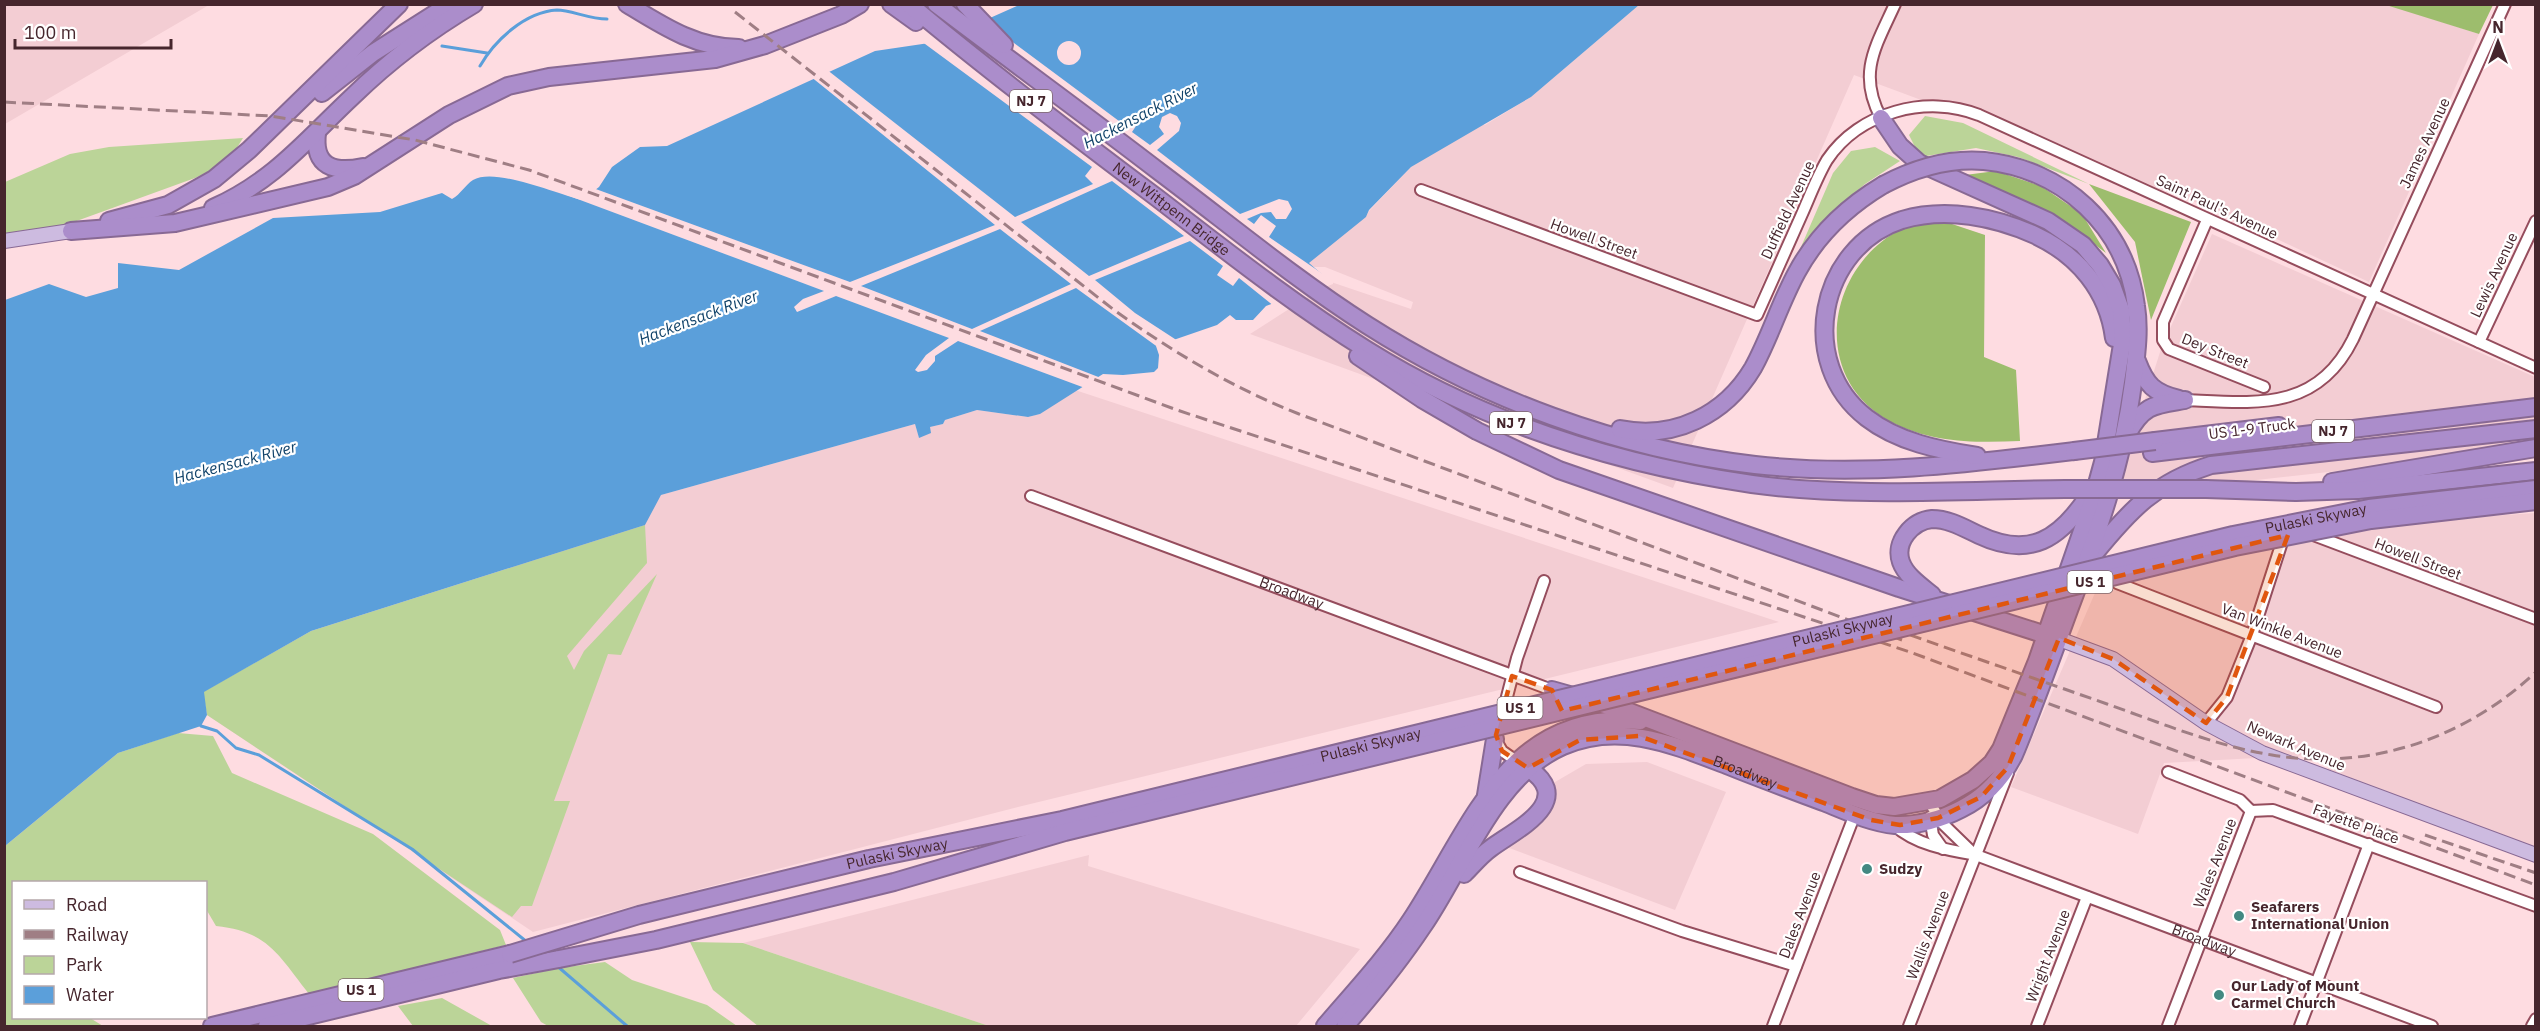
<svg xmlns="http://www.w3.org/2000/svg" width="2540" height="1031" viewBox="0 0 2540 1031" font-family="'IBM Plex Sans',sans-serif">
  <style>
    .built { fill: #f3cdd3 }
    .green { fill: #bbd498 }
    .forest { fill: #9dbd6d }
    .water { fill: #5b9fda }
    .pier { fill: #fedce1; fill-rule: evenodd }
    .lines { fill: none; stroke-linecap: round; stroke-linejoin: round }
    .stream { stroke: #5b9fda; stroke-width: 3 }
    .minor-casing { stroke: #954d5d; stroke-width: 14 }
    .major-casing { stroke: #886994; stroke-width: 16 }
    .highway-casing { stroke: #886994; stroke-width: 20 }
    .minor { stroke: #fff; stroke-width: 10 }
    .major { stroke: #cdbbe0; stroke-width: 14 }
    .highway { stroke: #ab8dcb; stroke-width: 16 }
    .rail { stroke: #9f7e84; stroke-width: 3; stroke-dasharray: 12 6; stroke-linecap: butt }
    .highway-bridge-casing { stroke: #886994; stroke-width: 20; stroke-linecap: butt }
    .highway-bridge { stroke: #ab8dcb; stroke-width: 16 }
    .marked { fill: #e0560e; fill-opacity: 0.2; stroke: #e0560e; stroke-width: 4.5; stroke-dasharray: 12 8; stroke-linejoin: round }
    .poi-dot { fill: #438982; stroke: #fff; stroke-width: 2 }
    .labels { text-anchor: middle; stroke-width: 4.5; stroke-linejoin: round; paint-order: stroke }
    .shield { fill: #fff; stroke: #7e676c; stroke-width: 1.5 }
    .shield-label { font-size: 14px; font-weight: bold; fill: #46262d }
    .street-label { font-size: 15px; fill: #46262d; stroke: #fff }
    .poi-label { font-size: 15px; font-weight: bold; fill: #46262d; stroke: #fff; text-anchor: start }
    .water-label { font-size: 16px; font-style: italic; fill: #11436a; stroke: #fff }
  </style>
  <rect width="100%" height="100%" fill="#fedce1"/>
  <path class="built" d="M5 4H209V5L5 124Z
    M2386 4 2479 34 2369 282 2208 207 1854 75 1673 488 1250 334 1331 282 1411 309 1413 302 1325 267H1314L1309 264 1308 257 1366 217 1369 211 1411 167 1479 124 1485 125 1531 97 1639 5Z
    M2212 234 2535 377V449L2166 490 2119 481 2161 349Z
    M1075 390 1779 622 1018 807 533 932 207 715 661 495 915 424 919 438 930 427 943 424 945 420 977 410 1028 417 1040 414Z
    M2535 513V849L2328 769V754L2164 763 2138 834 2011 787 2098 586 2297 538 2431 520Z
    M1647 762 1726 792 1675 910 1504 846 1543 789 1586 764Z
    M1089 855 1088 866 1360 949 1296 1026H989L743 943Z"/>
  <path class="green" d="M1925 116 1963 123 2089 184 2018 157 1976 148 1920 157 1909 135Z
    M243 138 228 162 195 178 5 247V182L70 154 109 147Z
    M1875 147 1900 161 1865 184 1826 218 1791 270 1833 173 1851 151Z
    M645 525 647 563 567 656 574 670 584 651 657 574 621 655 608 654 554 801H570L532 906H521L512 917 207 715 203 692 311 631Z
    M178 733 213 736 232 773 373 834 500 930 506 945 309 994C279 956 268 931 216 926L206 909V882H14V1018H90L103 1026H5V846L118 753Z
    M690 942 743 943 989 1026H758L713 990Z
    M605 962 632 980 707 1005 737 1026H548L541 1022 513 978 559 968Z
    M442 998 492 1026H413L398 1006Z"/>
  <path class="forest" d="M2386 5H2493L2479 34Z
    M1996 171 2041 186 2082 214 2106 253 2061 219 1965 175Z
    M2089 184 2191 222 2151 320 2135 242Z
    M1927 222H1946L1985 235 1984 357 2016 370 2020 441C1976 443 1932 443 1891 422 1810 379 1825 269 1901 229 1909 225 1919 224 1927 222Z"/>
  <path class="water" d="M1019 5H1639L1531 97 1411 167 1369 210 1366 217 1309 263 1331 282 1266 306 1253 320H1236L1230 315 1217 325 1156 346 1159 355 1158 368 1154 372 1123 375 1103 374 1040 414 1028 417 977 410 945 420 943 424 930 427 931 433 919 438 915 424 661 495 645 525 311 631 204 692 207 715 201 726 118 753 5 846V300L49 284 86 297 118 288V263L179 270 273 218 380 212 442 193 452 199C461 194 465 185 473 180 495 167 557 194 582 200L599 187 612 167 640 147 667 146 875 51 936 42Z"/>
  <path class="pier" d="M987 16 1006 37 1123 124 1128 119 1138 123 1132 132 1150 145 1164 134 1159 127 1162 117 1170 113 1177 116 1181 123 1179 131 1157 150 1240 214 1279 199 1288 201 1292 209 1286 219H1276L1271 212 1261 213 1247 219 1254 224 1261 215 1276 226 1269 237 1333 281V284L1275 307 1239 278 1233 286 1217 275 1223 266 1190 241 1095 280 1135 313 1178 341 1159 348 1076 288 980 331 1101 378 1085 388 958 341 935 356V361L927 370 918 372 915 370 926 355 949 338 836 296 797 312 794 307 803 299 824 291 548 188 499 174 546 185 581 197 593 188 850 282 995 225 810 76 826 69 1015 217 1093 184 1085 176 1092 167 921 41 936 39ZM1112 181 1184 236 1089 276 1021 222ZM1000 229 1071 284 972 329 861 286Z
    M1057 53a12 12 0 1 1 24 0a12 12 0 1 1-24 0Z"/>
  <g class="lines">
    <path class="stream" d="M442 46 487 53
      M480 66C495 40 525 12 557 10 571 10 589 19 607 19
      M201 726 217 731 236 748 259 755 412 849 527 942
      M556 965 627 1026"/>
    <g class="minor-casing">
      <g id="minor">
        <path d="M1881 118C1857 73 1876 46 1895 4"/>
        <path d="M1421 190 1757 315C1772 281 1787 248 1802 214 1810 196 1817 177 1827 160 1859 112 1927 94 1979 115L2536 368"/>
        <path d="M2207 220 2163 322V340L2169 349 2264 387"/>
        <path d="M2479 342 2536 221"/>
        <path d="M2185 400C2256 403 2317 412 2353 339L2505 4"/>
        <path id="s1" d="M1031 496 1552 690"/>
        <path d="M2308 533 2536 619"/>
        <path d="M2117 583 2436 707"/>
        <path d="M1502 716 1517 658 1544 581"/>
        <path d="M2206 723 2227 697 2252 635 2282 542 2288 535"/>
        <path d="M1495 739 1502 751 1522 765"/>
        <path d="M2168 772 2240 800 2251 811 2273 810 2536 906"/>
        <path d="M1930 803 1942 823 1975 855"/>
        <path d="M1930 817 1933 835 1943 849"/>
        <path id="s2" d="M1894 825C1916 845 1947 850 1976 855L2432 1026"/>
        <path d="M1520 872 1682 931 1796 966"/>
        <path d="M1773 1026 1855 814"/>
        <path d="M1909 1026 2008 773"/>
        <path d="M2037 1026 2087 897"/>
        <path d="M2168 1026 2251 811"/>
        <path d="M2300 1026 2369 844"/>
        <path d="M2532 1026 2536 1019"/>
      </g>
    </g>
    <g class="major-casing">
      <path id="major" d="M4 241 71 231
        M2051 636 2113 659 2206 723 2262 753 2536 855"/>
    </g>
    <g class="highway-casing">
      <g id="highway">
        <path d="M627 4C663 26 696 48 739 48"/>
        <path d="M891 4 916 22"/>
        <path id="s3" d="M909 4C989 71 1072 134 1156 197 1225 250 1293 304 1367 350 1484 423 1616 464 1752 484 1851 498 1965 490 2065 489"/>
        <path d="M936 4C1011 61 1087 116 1161 173 1229 224 1295 279 1367 325 1483 399 1618 449 1755 465 1862 477 1967 464 2074 451"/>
        <path d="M965 4 1004 45"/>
        <path d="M322 93 373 53 450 4"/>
        <path d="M317 133C313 167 334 173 363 167"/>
        <path d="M213 208C274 181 306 140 353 96 389 61 430 30 474 4"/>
        <path d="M109 221 168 205 214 179 249 150 399 4"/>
        <path d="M71 231 175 223 328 187 354 176 449 115 508 86 549 77 715 59 765 45 841 15 860 4"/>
        <path d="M1358 356 1422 399 1477 431 1559 470 1899 588 2046 635"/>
        <path d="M2137 361C2146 385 2154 393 2179 399"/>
        <path d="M1620 429C1674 440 1725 415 1753 368 1770 337 1780 303 1797 272 1817 235 1848 206 1883 185"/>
        <path d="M2128 433C2144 404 2155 405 2185 400"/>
        <path d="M2155 441 2279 426"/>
        <path d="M2152 453 2536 407"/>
        <path d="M1977 456C1939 450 1898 442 1867 418 1796 364 1818 247 1902 220 1946 207 1995 217 2035 235 2078 255 2108 291 2114 338"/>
        <path d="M2332 482 2536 448"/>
        <path d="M2206 489 2296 492 2358 490 2536 471"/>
        <path d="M2095 553C2130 510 2156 482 2211 465L2536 429"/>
        <path d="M1932 595C1921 586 1906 576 1901 562 1894 542 1912 521 1932 519 1949 519 1964 528 1979 535 2030 559 2060 539 2089 495"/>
        <path d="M1552 690 1630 712 1852 797 1876 805 1894 807 1940 799 1973 780 1992 763 2001 749 2037 661 2092 502 2103 462 2123 338 2121 310 2112 285 2100 265 2083 245 2048 221 1919 163 1900 146 1881 118"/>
        <path d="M1486 795 1495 739"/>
        <path d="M1464 874C1473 865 1481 855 1491 848 1517 829 1577 801 1528 768"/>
        <path d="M212 1026 510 954"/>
        <path d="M267 1026 499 970 559 959"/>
        <path d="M1325 1026C1354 992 1386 958 1411 920 1471 829 1507 709 1640 721"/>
        <path id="s4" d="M1345 1026C1373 994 1399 962 1423 926 1463 868 1495 775 1563 746 1620 721 1674 745 1729 766 1761 779 1794 791 1826 803 1848 812 1872 823 1895 825 1917 826 1942 819 1961 809 1985 797 2002 779 2014 755 2034 707 2051 659 2069 610 2097 536 2123 462 2133 383 2136 357 2140 331 2136 306 2126 226 2063 169 1984 161"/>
      </g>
    </g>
    <use href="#minor" class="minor"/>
    <use href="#major" class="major"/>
    <use href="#highway" class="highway"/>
    <path class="rail" d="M735 12 1114 310C1173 352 1231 387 1299 414L1902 640
      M4 102 271 116 415 140 529 170 1177 410 1910 652 2536 885
      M1893 629C1964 654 2036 679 2107 704 2161 723 2216 746 2272 755 2370 771 2464 739 2536 672
      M2425 835 2536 873"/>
    <g class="highway-bridge-casing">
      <g id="highway-bridge">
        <path d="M1883 185C1915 168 1948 158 1984 161"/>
        <path d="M2074 451 2155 441"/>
        <path d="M2065 489H2206"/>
        <path id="s5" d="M510 954 639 915 869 859 1062 820 2233 535 2369 508 2536 489"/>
        <path d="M559 959 656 940 894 882 1065 832 2235 547 2371 520 2536 501"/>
      </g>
    </g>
    <use href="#highway-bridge" class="highway-bridge"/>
  </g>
  <path class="marked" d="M2288 535 2227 697 2206 723 2113 659 2059 638 2008 767 1981 797 1938 818 1900 825 1871 820 1639 736 1580 740 1528 768 1502 751 1496 735 1512 676 1552 690 1562 711Z"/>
  <g class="poi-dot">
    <circle cx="1867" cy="869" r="6"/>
    <circle cx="2239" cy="916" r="6"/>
    <circle cx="2219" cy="995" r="6"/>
  </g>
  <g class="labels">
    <g class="shield">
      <rect x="1010" y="90" width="42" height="22" rx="4.5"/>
      <rect x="1490" y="412" width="42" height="22" rx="4.5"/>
      <rect x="2312" y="420" width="42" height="22" rx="4.5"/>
      <rect x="2067.5" y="571" width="45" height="22" rx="4.5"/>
      <rect x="1497.5" y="697" width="45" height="22" rx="4.5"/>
      <rect x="338.5" y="979" width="45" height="22" rx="4.5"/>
    </g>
    <g class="shield-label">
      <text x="1031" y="106">NJ 7</text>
      <text x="1511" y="428">NJ 7</text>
      <text x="2333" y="436">NJ 7</text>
      <text x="2090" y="587">US 1</text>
      <text x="1520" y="713">US 1</text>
      <text x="361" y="995">US 1</text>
    </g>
    <g class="street-label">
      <text transform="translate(2425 143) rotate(-65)" y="5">James Avenue</text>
      <text transform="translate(2217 207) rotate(25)" y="5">Saint Paul's Avenue</text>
      <text dy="5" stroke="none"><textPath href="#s3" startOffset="333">New Wittpenn Bridge</textPath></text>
      <text transform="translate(1788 210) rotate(-65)" y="5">Duffield Avenue</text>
      <text transform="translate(1594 239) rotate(20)" y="5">Howell Street</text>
      <text transform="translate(2494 275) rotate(-65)" y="5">Lewis Avenue</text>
      <text transform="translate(2215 351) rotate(22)" y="5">Dey Street</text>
      <text transform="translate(2252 429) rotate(-7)" y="5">US 1-9 Truck</text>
      <text dy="5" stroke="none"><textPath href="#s5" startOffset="1858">Pulaski Skyway</textPath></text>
      <text transform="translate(2418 559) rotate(21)" y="5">Howell Street</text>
      <text dy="5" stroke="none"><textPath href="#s1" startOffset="278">Broadway</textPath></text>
      <text dy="5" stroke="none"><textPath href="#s5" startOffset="1372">Pulaski Skyway</textPath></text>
      <text transform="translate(2282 631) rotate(21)" y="5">Van Winkle Avenue</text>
      <text dy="5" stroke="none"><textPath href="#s5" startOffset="886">Pulaski Skyway</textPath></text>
      <text transform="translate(2296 746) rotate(23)" y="5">Newark Avenue</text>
      <text dy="5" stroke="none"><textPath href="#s4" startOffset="548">Broadway</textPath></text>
      <text transform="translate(2356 824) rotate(20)" y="5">Fayette Place</text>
      <text dy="5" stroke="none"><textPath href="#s5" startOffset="400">Pulaski Skyway</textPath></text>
      <text transform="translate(2215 863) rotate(-69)" y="5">Wales Avenue</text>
      <text transform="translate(1800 915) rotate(-69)" y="5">Dales Avenue</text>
      <text transform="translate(1928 935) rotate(-69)" y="5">Wallis Avenue</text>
      <text dy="5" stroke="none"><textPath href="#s2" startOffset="332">Broadway</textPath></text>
      <text transform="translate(2048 956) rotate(-69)" y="5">Wright Avenue</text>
    </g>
    <g class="poi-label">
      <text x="1879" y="874">Sudzy</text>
      <text x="2251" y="912">Seafarers<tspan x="2251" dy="17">International Union</tspan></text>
      <text x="2231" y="991">Our Lady of Mount<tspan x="2231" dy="17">Carmel Church</tspan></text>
    </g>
    <g class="water-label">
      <text transform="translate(1140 115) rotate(-27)" y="6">Hackensack River</text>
      <text transform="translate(698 317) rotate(-21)" y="6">Hackensack River</text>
      <text transform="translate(235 462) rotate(-15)" y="6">Hackensack River</text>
    </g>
  </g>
  <rect width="2540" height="1031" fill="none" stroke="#46262d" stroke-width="12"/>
  <rect x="12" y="881" width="195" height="138" fill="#ffffff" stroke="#b5a8ab" stroke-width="1.5"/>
  <rect x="24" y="900" width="30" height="9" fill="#cdbbe0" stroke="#b5a8ab" stroke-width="1.5"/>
  <text x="66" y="911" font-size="18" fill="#46262d">Road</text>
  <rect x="24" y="930" width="30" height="9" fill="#9f7e84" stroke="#b5a8ab" stroke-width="1.5"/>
  <text x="66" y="941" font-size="18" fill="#46262d">Railway</text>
  <rect x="24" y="956" width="30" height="18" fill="#bbd498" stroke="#b5a8ab" stroke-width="1.5"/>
  <text x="66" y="971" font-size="18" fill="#46262d">Park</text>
  <rect x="24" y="986" width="30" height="18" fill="#5b9fda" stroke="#b5a8ab" stroke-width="1.5"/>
  <text x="66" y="1001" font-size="18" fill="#46262d">Water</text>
  <g transform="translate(2498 42)" stroke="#ffffff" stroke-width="4.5" paint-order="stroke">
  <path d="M0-4.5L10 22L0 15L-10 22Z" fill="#46262d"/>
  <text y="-9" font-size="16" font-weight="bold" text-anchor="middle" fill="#46262d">N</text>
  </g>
  <path d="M15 39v9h156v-9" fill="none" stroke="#46262d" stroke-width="3"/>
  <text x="24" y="39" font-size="18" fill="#46262d" stroke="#ffffff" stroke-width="4.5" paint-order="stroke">100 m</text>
</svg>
